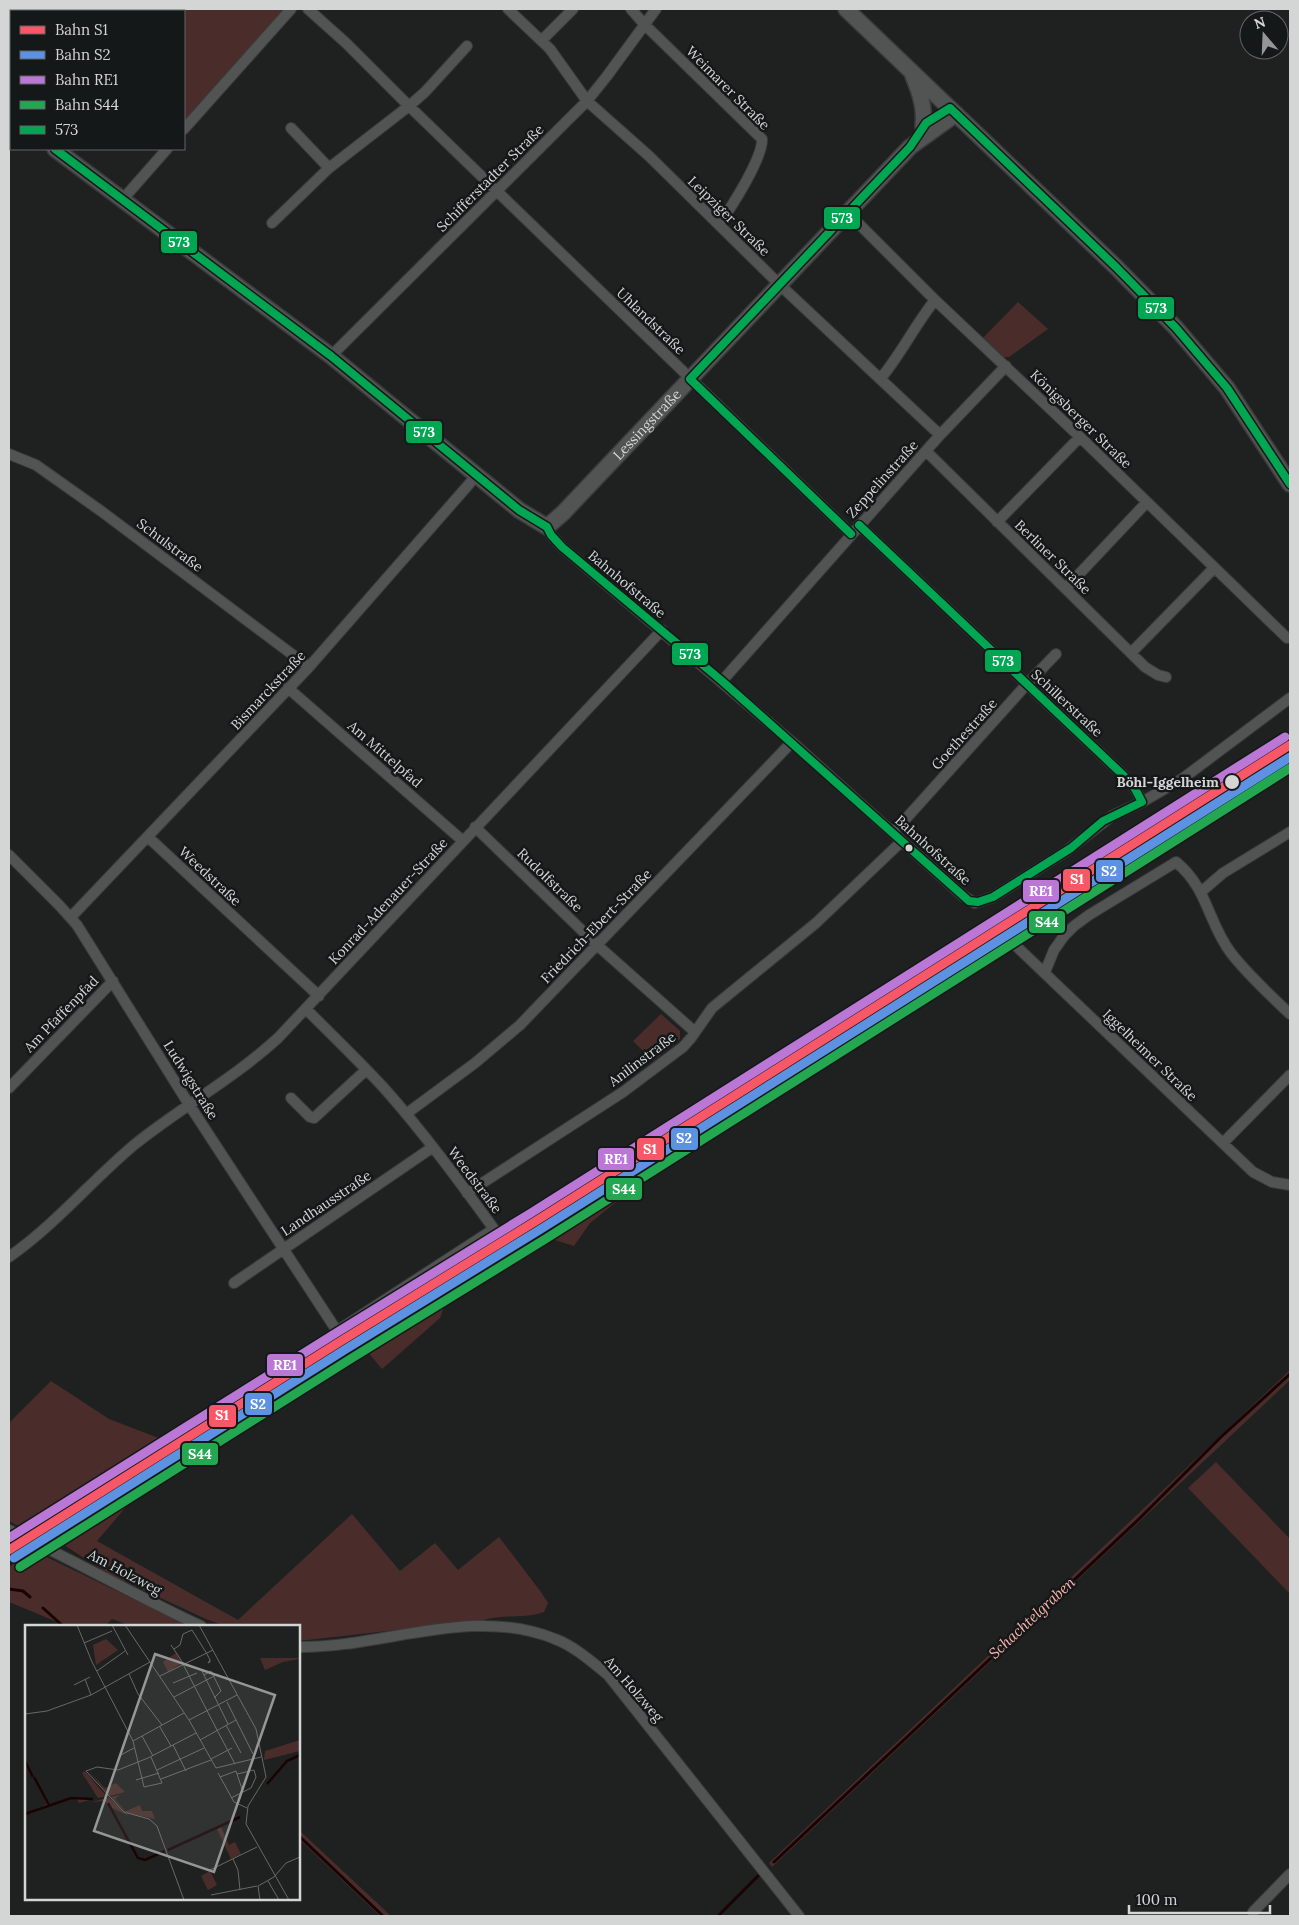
<svg xmlns="http://www.w3.org/2000/svg" width="1299" height="1925" viewBox="0 0 1299 1925" font-family="Lora,serif">
  <style>
    .green { fill: #4a2d2b }
    .lines { fill: none; stroke-linecap: round; stroke-linejoin: round }
    .stream { stroke: #190304; stroke-width: 3 }
    .street-casing { stroke: #3a3b3b; stroke-width: 12 }
    .secondary-casing { stroke: #3a3b3b; stroke-width: 18 }
    .street { stroke: #525453; stroke-width: 10 }
    .secondary { stroke: #525453; stroke-width: 15 }
    .bus-1-casing { stroke: #151818; stroke-width: 11 }
    .bus-1 { stroke: #00a651; stroke-width: 8 }
    .rail-1-casing { stroke: #151818; stroke-width: 12 }
    .rail-2-casing { stroke: #151818; stroke-width: 12 }
    .rail-3-casing { stroke: #151818; stroke-width: 12 }
    .rail-4-casing { stroke: #151818; stroke-width: 12 }
    .rail-1 { stroke: #f75766; stroke-width: 9 }
    .rail-2 { stroke: #5d91e1; stroke-width: 9 }
    .rail-3 { stroke: #ba77d6; stroke-width: 9 }
    .rail-4 { stroke: #24a751; stroke-width: 9 }
    .stop-dot { fill: #d4d6d6; stroke: #151818; stroke-width: 2 }
    .labels { text-anchor: middle; stroke-width: 5; stroke-linejoin: round; paint-order: stroke }
    .street-label { font-size: 14px; fill: #d4d6d6; stroke: #151818 }
    .stop-label { font-size: 14px; font-weight: bold; fill: #d4d6d6; stroke: #151818; text-anchor: end }
    .water-label { font-size: 15px; font-style: italic; fill: #fcb4ae; stroke: #151818 }
    .inset-river { fill: none; stroke: #190304; stroke-width: 2.5 }
    .inset-road { fill: none; stroke: #676969; stroke-width: 1 }
    .view { fill: #959796; fill-opacity: 0.15; stroke: #959796; stroke-width: 2.5 }
    .inset-edge { fill: none; stroke: #d4d6d6; stroke-width: 2.5 }
    .line-badge { stroke: #151818; stroke-width: 2 }
    .badge-label { font-size: 14px; text-anchor: middle; font-weight: bold; fill: #fff }
  </style>
  <rect width="100%" height="100%" fill="#1f2120"/>
  <path class="green" d="M136 9H286L184 122V11H134Z
    M1018 302 1048 329 1009 357H1001L982 339Z
    M661 1014 680 1031V1039L653 1061 633 1041Z
    M630 1174 636 1181 621 1198 590 1223 574 1246 536 1234Z
    M451 1287 440 1318 382 1369 361 1344Z
    M1290 1370V1380L772 1867 769 1863Z
    M51 1381 109 1419 169 1442 28 1531 9 1521V1423Z
    M1216 1462 1290 1539V1594L1188 1488Z
    M129 1488 140 1496 126 1507 97 1541 238 1620 352 1514 400 1571 435 1543 458 1570 499 1537 541 1592 548 1603 544 1612C524 1619 503 1614 483 1620L299 1641V1626H225L206 1619 109 1574 50 1536Z
    M32 1550 189 1626H131L112 1619 105 1626H67L9 1602V1567Z
    M299 1830 391 1916H380L299 1839Z"/>
  <g class="lines">
    <path class="stream" d="M9 1589 23 1591 30 1597
      M43 1608 63 1626
      M299 1836 383 1916
      M774 1862 1139 1519 1221 1437 1290 1374
      M718 1916 759 1875"/>
    <g class="street-casing">
      <path id="street" d="M308 9 346 43 409 106 851 534
        M508 9 550 49 587 101 649 156 780 285 940 435
        M631 9 644 24 762 139C763 158 731 208 719 224
        M542 40 573 9
        M291 128 329 168
        M184 129 291 9
        M123 199 167 149
        M855 220 935 300 1080 437 1287 638
        M272 223 329 168 409 106 425 92 467 46
        M331 356 587 101 607 76 656 9
        M881 378C901 354 915 325 935 300
        M926 451 1145 667 1158 675 1166 677
        M9 454 36 465 101 511 309 667
        M997 522 1080 437
        M859 525 1123 775 1134 787 1142 802
        M547 527 551 535 562 547 792 742 963 896 975 903 993 897 1065 852 1112 816 1142 802 1182 779 1290 698
        M1066 588 1147 502
        M1131 653 1214 568
        M722 681 940 435 1006 366
        M288 688 463 841
        M475 827 597 945 695 1032
        M893 833 1027 684 1056 654
        M148 837 319 996
        M9 855 59 905 77 925 190 1106 337 1331 494 1229C459 1181 424 1133 384 1088 359 1061 332 1035 306 1009
        M1201 892 1223 873 1290 832
        M71 917 309 667 477 475
        M1013 943 1253 1172 1272 1182 1290 1185
        M1045 972 1054 950 1064 936 1074 926 1089 915 1176 862C1208 888 1208 923 1231 953 1248 975 1270 995 1290 1014
        M9 1088 113 981
        M291 1098 310 1117 314 1118 366 1070
        M406 1114 475 1063 520 1025 792 742
        M1223 1143 1290 1075
        M467 1193 623 1092 683 1047 691 1038 712 1008 816 923 902 841
        M9 1257C55 1225 91 1181 134 1145 181 1107 232 1080 278 1038L662 630
        M234 1283 433 1147
        M9 1530C74 1560 136 1596 201 1626
        M299 1647C384 1648 471 1605 555 1639 574 1646 592 1662 608 1675L799 1916
        M1253 1912 1290 1874"/>
    </g>
    <g class="secondary-casing">
      <g id="secondary">
        <path d="M846 9 1116 267 1176 328 1227 388 1290 484"/>
        <path d="M913 76C920 93 925 107 923 126"/>
        <path d="M9 116 11 117"/>
        <path id="s1" d="M55 149 331 356 519 510 547 527 563 513 910 147 956 114"/>
      </g>
    </g>
    <use href="#street" class="street"/>
    <use href="#secondary" class="secondary"/>
    <g class="bus-1-casing">
      <path id="bus-1" d="M55 149 331 356 519 510 547 527
        M690 379 910 147 926 123 950 108 1116 267 1176 328 1227 388 1290 484
        M690 379 851 534
        M859 525 1123 775 1134 787 1142 802
        M547 527 551 535 562 547 722 681 969 901 978 902 993 897 1071 848 1103 821 1142 802"/>
    </g>
    <use href="#bus-1" class="bus-1"/>
    <g class="rail-1-casing">
      <path id="rail-1" d="M9 1550 341 1341 536 1221 1290 745"/>
    </g>
    <g class="rail-2-casing">
      <path id="rail-2" d="M14 1558 346 1349 541 1229 1290 757"/>
    </g>
    <g class="rail-3-casing">
      <path id="rail-3" d="M9 1538 336 1333 531 1213 1285 737"/>
    </g>
    <g class="rail-4-casing">
      <path id="rail-4" d="M20 1567 352 1358 547 1238 1290 768"/>
    </g>
    <use href="#rail-1" class="rail-1"/>
    <use href="#rail-2" class="rail-2"/>
    <use href="#rail-3" class="rail-3"/>
    <use href="#rail-4" class="rail-4"/>
  </g>
  <g class="stop-dot">
    <circle cx="1232" cy="782" r="8"/>
    <circle cx="909" cy="848" r="4.5"/>
  </g>
  <g class="labels">
    <g class="street-label">
      <text transform="translate(728 88) rotate(45)" y="5">Weimarer Straße</text>
      <text transform="translate(490 178) rotate(-45)" y="5">Schifferstadter Straße</text>
      <text transform="translate(729 216) rotate(44)" y="5">Leipziger Straße</text>
      <text transform="translate(651 321) rotate(44)" y="5">Uhlandstraße</text>
      <text transform="translate(1081 419) rotate(44)" y="5">Königsberger Straße</text>
      <text dy="5" stroke="none"><textPath href="#s1" startOffset="764">Lessingstraße</textPath></text>
      <text transform="translate(882 479) rotate(-48)" y="5">Zeppelinstraße</text>
      <text transform="translate(170 545) rotate(37)" y="5">Schulstraße</text>
      <text transform="translate(1053 557) rotate(44)" y="5">Berliner Straße</text>
      <text transform="translate(627 584) rotate(40)" y="5">Bahnhofstraße</text>
      <text transform="translate(268 690) rotate(-47)" y="5">Bismarckstraße</text>
      <text transform="translate(1067 703) rotate(43)" y="5">Schillerstraße</text>
      <text transform="translate(964 734) rotate(-48)" y="5">Goethestraße</text>
      <text transform="translate(385 754) rotate(41)" y="5">Am Mittelpfad</text>
      <text transform="translate(933 850) rotate(42)" y="5">Bahnhofstraße</text>
      <text transform="translate(210 876) rotate(43)" y="5">Weedstraße</text>
      <text transform="translate(550 880) rotate(44)" y="5">Rudolfstraße</text>
      <text transform="translate(388 901) rotate(-47)" y="5">Konrad-Adenauer-Straße</text>
      <text transform="translate(596 926) rotate(-46)" y="5">Friedrich-Ebert-Straße</text>
      <text transform="translate(61 1014) rotate(-46)" y="5">Am Pfaffenpfad</text>
      <text transform="translate(1150 1055) rotate(44)" y="5">Iggelheimer Straße</text>
      <text transform="translate(642 1059) rotate(-37)" y="5">Anilinstraße</text>
      <text transform="translate(191 1080) rotate(58)" y="5">Ludwigstraße</text>
      <text transform="translate(475 1180) rotate(53)" y="5">Weedstraße</text>
      <text transform="translate(326 1203) rotate(-34)" y="5">Landhausstraße</text>
      <text transform="translate(125 1572) rotate(28)" y="5">Am Holzweg</text>
      <text transform="translate(634 1689) rotate(49)" y="5">Am Holzweg</text>
    </g>
    <g class="stop-label">
      <text x="1219" y="787">Böhl-Iggelheim</text>
    </g>
    <g class="water-label">
      <text transform="translate(1032 1618) rotate(-43)" y="5">Schachtelgraben</text>
    </g>
  </g>
  <g transform="translate(25 1625)">
    <rect width="275" height="275" fill="#1f2120"/>
    <path d="M81 14 93 25 71 40 68 20ZM151 28 157 38 143 47 138 37ZM235 33H273L274 34 258 37 240 45ZM275 115V126L239 135 240 126ZM0 135 25 180 49 172 68 174 54 178 51 173H46L0 190 22 179ZM60 146 74 163 82 171 73 173 57 148ZM64 146 80 163 91 158 100 167 84 171ZM95 170 90 174 101 186 115 180 117 186H127L130 194 102 188 86 172ZM84 173 104 191 87 183 113 231 119 235 113 233 86 182 79 176 65 177ZM196 202 204 220 210 217 216 229 206 234 192 204ZM185 246 192 260 183 265 176 251Z" fill="#4a2d2b"/>
    <path class="inset-river" d="M0 136 8 152M9 152 24 180M242 159 262 136 275 130M83 178 113 233 120 235 140 226M0 189 46 173 68 174M143 225 215 192"/>
    <path class="inset-road" d="M52 0 67 37 108 116 119 162 137 158 126 132M87 0 103 30M100 0 164 95 191 143 236 132M174 0 231 104 241 152 223 181 221 199 264 275M59 18 87 6M146 20 158 38M149 24 155 20 158 9 167 5 182 29 185 35V37L183 38 185 35M158 39 192 105M72 46 100 26M177 46 203 99M104 49 113 69 137 100M179 50 186 46 196 66 189 73M135 51 188 25M60 54 66 70M148 58 172 48M49 60 65 52M149 72 193 49M202 77 228 129M0 89 22 86 66 70 125 37M164 95 212 70M201 100 216 128M135 102 146 121M192 105 210 139M117 111 128 131M175 115 211 95M108 116 159 88M148 120 161 146M94 131 109 123M186 134 207 123M132 145 179 123M193 148 209 177 222 183M195 152 211 146 218 167M136 154 186 135M111 155 134 148M206 173 226 163 231 152 229 145 212 149M208 234 213 245 215 265M185 245 232 222M243 256 254 275M186 270 232 261M159 275 132 201 124 194 99 187 61 146 72 142 93 145 123 133 171 108M235 275 233 261 249 252 261 238 275 232"/>
    <path class="view" d="M130 29 250 70 189 247 69 206Z"/>
    <rect width="275" height="275" class="inset-edge"/>
  </g>
  <g class="line-badge">
    <rect x="823" y="206" width="38" height="24" rx="5" fill="#00a651"/>
    <rect x="160" y="230" width="38" height="24" rx="5" fill="#00a651"/>
    <rect x="1137" y="296" width="38" height="24" rx="5" fill="#00a651"/>
    <rect x="405" y="420" width="38" height="24" rx="5" fill="#00a651"/>
    <rect x="671" y="642" width="38" height="24" rx="5" fill="#00a651"/>
    <rect x="984" y="649" width="38" height="24" rx="5" fill="#00a651"/>
    <rect x="1095" y="859" width="29" height="24" rx="5" fill="#5d91e1"/>
    <rect x="1062" y="868" width="29" height="24" rx="5" fill="#f75766"/>
    <rect x="1022" y="879" width="38" height="24" rx="5" fill="#ba77d6"/>
    <rect x="1028" y="910" width="38" height="24" rx="5" fill="#24a751"/>
    <rect x="670" y="1127" width="29" height="24" rx="5" fill="#5d91e1"/>
    <rect x="636" y="1137" width="29" height="24" rx="5" fill="#f75766"/>
    <rect x="597" y="1147" width="38" height="24" rx="5" fill="#ba77d6"/>
    <rect x="605" y="1177" width="38" height="24" rx="5" fill="#24a751"/>
    <rect x="266" y="1353" width="38" height="24" rx="5" fill="#ba77d6"/>
    <rect x="244" y="1392" width="29" height="24" rx="5" fill="#5d91e1"/>
    <rect x="208" y="1404" width="29" height="24" rx="5" fill="#f75766"/>
    <rect x="181" y="1442" width="38" height="24" rx="5" fill="#24a751"/>
  </g>
  <g class="badge-label">
    <text x="842" y="223">573</text>
    <text x="179" y="247">573</text>
    <text x="1156" y="313">573</text>
    <text x="424" y="437">573</text>
    <text x="690" y="659">573</text>
    <text x="1003" y="666">573</text>
    <text x="1109" y="876">S2</text>
    <text x="1077" y="884">S1</text>
    <text x="1041" y="896">RE1</text>
    <text x="1047" y="927">S44</text>
    <text x="684" y="1143">S2</text>
    <text x="650" y="1154">S1</text>
    <text x="616" y="1164">RE1</text>
    <text x="624" y="1194">S44</text>
    <text x="285" y="1370">RE1</text>
    <text x="258" y="1409">S2</text>
    <text x="222" y="1420">S1</text>
    <text x="200" y="1459">S44</text>
  </g>
  <rect width="1299" height="1925" fill="none" stroke="#d4d6d6" stroke-width="20"/>
  <rect x="10" y="10" width="175" height="140" fill="#151818" stroke="#616464"/>
  <rect x="20" y="26" width="25" height="8" fill="#f75766" stroke="#616464"/>
  <text x="55" y="35" font-size="15" fill="#d4d6d6">Bahn S1</text>
  <rect x="20" y="51" width="25" height="8" fill="#5d91e1" stroke="#616464"/>
  <text x="55" y="60" font-size="15" fill="#d4d6d6">Bahn S2</text>
  <rect x="20" y="76" width="25" height="8" fill="#ba77d6" stroke="#616464"/>
  <text x="55" y="85" font-size="15" fill="#d4d6d6">Bahn RE1</text>
  <rect x="20" y="101" width="25" height="8" fill="#24a751" stroke="#616464"/>
  <text x="55" y="110" font-size="15" fill="#d4d6d6">Bahn S44</text>
  <rect x="20" y="126" width="25" height="8" fill="#00a651" stroke="#616464"/>
  <text x="55" y="135" font-size="15" fill="#d4d6d6">573</text>
  <g transform="translate(1264 35) rotate(341)"><circle r="24" fill="#151818" stroke="#616464"/>
  <path d="M0-4L9 19L0 12L-9 19Z" fill="#959796"/>
  <text y="-8" font-size="14" font-weight="bold" text-anchor="middle" fill="#d4d6d6">N</text>
  </g>
  <path d="M1129 1905v8h141v-8" fill="none" stroke="#d4d6d6" stroke-width="2.5"/>
  <text x="1136" y="1905" font-size="15" fill="#d4d6d6" stroke="#151818" stroke-width="4" paint-order="stroke">100 m</text>
</svg>
